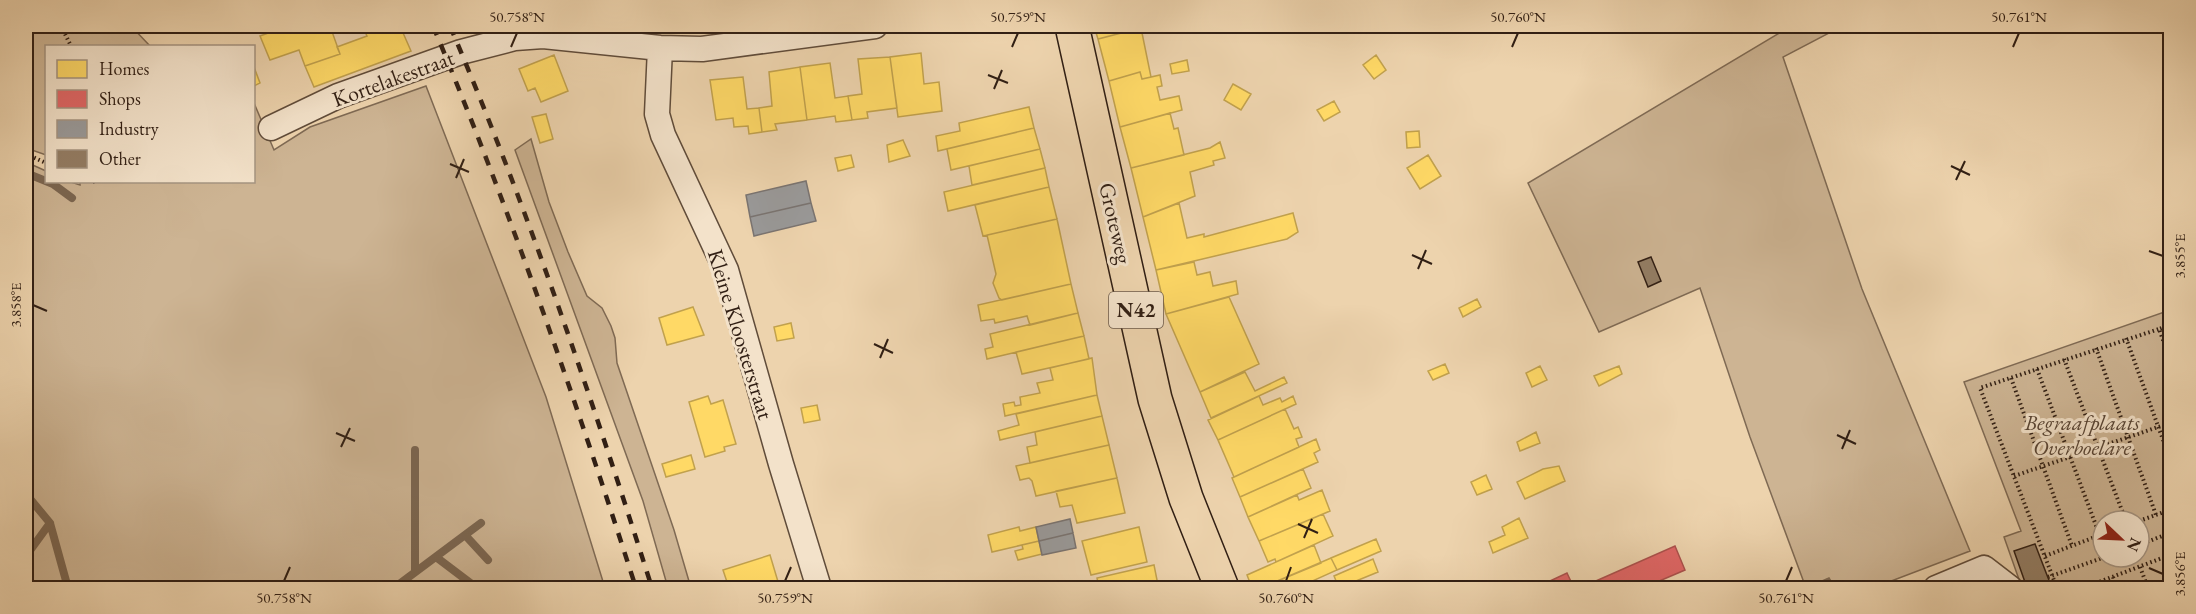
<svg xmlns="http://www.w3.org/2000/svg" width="2196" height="614" viewBox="0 0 2196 614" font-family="'EB Garamond',serif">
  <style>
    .green { fill: #cdb493; stroke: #7f6a54; stroke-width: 1.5; fill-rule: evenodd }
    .homes { fill: #ffd966; stroke: #c1a14d; stroke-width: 1.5 }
    .shops { fill: #e06666; stroke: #ac514d; stroke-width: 1.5 }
    .industry { fill: #999; stroke: #7a7471; stroke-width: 1.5 }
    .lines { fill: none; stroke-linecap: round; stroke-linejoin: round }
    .stream { stroke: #7b6651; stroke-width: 8 }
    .building { fill: #937d64; stroke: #311f14; stroke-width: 1.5 }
    .street-casing { stroke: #604c3a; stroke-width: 27 }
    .primary-casing { stroke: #311f14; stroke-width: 36 }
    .path { stroke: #311f14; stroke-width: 4; stroke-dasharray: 1.5 3; stroke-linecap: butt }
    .street { stroke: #f3e2ca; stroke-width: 24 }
    .primary { stroke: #edd3ad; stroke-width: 33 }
    .rail { stroke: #311f14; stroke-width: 4.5; stroke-dasharray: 10 10; stroke-linecap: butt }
    .ticks { fill: none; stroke: #311f14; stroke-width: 2 }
    .labels { text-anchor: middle; stroke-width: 6; stroke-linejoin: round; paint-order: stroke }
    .shield { fill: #f3e2ca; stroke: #6b5a4b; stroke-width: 1.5 }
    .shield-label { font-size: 21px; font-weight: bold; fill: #311f14 }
    .street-label { font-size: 22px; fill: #311f14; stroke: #f3e2ca }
    .park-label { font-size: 22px; font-style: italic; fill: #584434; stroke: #f3e2ca }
    .neatline { fill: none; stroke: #311f14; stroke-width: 2 }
    .ticks-label { font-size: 15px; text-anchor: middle; fill: #311f14 }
  </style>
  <rect width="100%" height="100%" fill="#edd3ad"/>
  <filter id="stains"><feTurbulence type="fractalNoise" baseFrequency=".00333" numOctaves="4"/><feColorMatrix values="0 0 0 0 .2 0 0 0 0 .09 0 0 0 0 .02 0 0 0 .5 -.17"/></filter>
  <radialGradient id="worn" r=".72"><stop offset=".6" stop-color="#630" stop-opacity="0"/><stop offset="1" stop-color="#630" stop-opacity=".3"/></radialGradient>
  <path class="green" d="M26 26H131L150 46H46V155L26 148Z
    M1791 26H1831L1833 31 1783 57 1862 289 1970 551 1873 588H1835L1829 578 1806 588 1750 437 1700 288 1599 332 1528 183Z
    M426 86 546 397 605 588H26V162L46 171V182H71L80 185V182H254V103L274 150 310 127Z
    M531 139 549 202 568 252 587 296 602 308 611 326 615 338 617 363 674 530 691 588H668L643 501 515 150Z
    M2170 310V588H2022L2004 537 2021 531 1964 382ZM2103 521H2139V557H2103Z"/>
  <path class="homes" d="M277 26H330L340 54 305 66 299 50 270 60 260 36 279 29Z
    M369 26H400L411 51 314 87 305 66 340 54 337 47 367 36 363 27Z
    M1094 26H1131L1133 30 1098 39Z
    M1141 28 1151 77 1142 79 1140 72 1109 81 1098 39Z
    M921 53 924 84 939 82 942 111 898 117 890 57Z
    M554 55 568 91 541 102 535 88 528 91 519 69Z
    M1376 55 1386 70 1374 79 1363 65Z
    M890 57 897 108 867 112 868 118 852 120 848 96 862 94 858 59Z
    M1187 60 1189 71 1172 74 1170 64Z
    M830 63 835 98 848 96 852 120 836 122 835 116 807 120 800 67Z
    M254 67 260 83 254 86Z
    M800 67 807 120 775 124 777 130 762 132 759 108 772 106 769 72Z
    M1140 72 1142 79 1160 75 1162 86 1157 87 1160 100 1179 96 1182 110 1120 127 1109 81Z
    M743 77 747 109 759 108 762 132 749 134 748 126 734 127 733 118 716 120 710 80Z
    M1233 84 1251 94 1241 110 1224 100Z
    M1334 101 1340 112 1324 121 1317 110Z
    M1029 107 1034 128 938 151 936 136 960 131 959 123Z
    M1170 113 1174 129 1178 128 1184 155 1131 168 1120 127Z
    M546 114 553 139 540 143 532 117Z
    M1034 128 1040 149 951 170 947 149Z
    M1419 131 1420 147 1407 148 1406 132Z
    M903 140 910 156 889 162 887 145Z
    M1220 142 1225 158 1213 161 1214 165 1190 172 1195 196 1143 217 1131 168 1210 148Z
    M1040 149 1045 168 972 185 969 166Z
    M851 155 854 167 838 171 835 158Z
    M1428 155 1441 176 1420 189 1407 168Z
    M1045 168 1049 187 948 211 944 192Z
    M1049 187 1057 219 983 236 975 205Z
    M1179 203 1187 238 1204 234V237L1293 213 1298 232 1287 239 1156 270 1143 217Z
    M1057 219 1071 284 1002 300 999 298 993 283 996 274 987 235Z
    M1194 262 1197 275 1210 272 1213 286 1236 281 1238 294 1166 314 1156 270Z
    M1071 284 1078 313 1030 325 1027 316 995 323 994 319 981 321 978 305Z
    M1229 297 1259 364 1200 392 1166 314Z
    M1477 299 1481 307 1463 317 1459 308Z
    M693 307 704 335 667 345 659 318Z
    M1078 313 1084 336 987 359 985 349 993 347 990 334Z
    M791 323 794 338 777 341 774 327Z
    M1084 336 1089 359 1022 374 1016 352Z
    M1092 358 1097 395 1005 416 1003 404 1014 402 1015 406 1021 405 1020 397 1040 393 1037 383 1053 380 1050 368Z
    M1445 364 1449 373 1433 380 1428 371Z
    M1540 366 1547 380 1532 387 1526 373Z
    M1619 366 1622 374 1599 386 1594 376Z
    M1245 372 1255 391 1284 377 1287 383 1211 418 1200 392Z
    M1097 395 1102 416 1000 440 998 431 1019 425 1016 414Z
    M708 396 711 404 723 400 736 444 724 447 725 451 705 457 689 402Z
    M1259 396 1263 405 1280 398 1282 402 1293 396 1296 404 1218 440 1208 420Z
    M817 405 820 420 804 423 801 408Z
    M1285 409 1294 429 1298 427 1302 437 1296 439 1299 447 1234 477 1218 440Z
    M1102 416 1109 445 1030 463 1027 447 1037 445 1035 432Z
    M1536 432 1540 443 1520 451 1517 442Z
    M1316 439 1320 450 1314 453 1318 462 1240 497 1232 478Z
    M1109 445 1117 478 1036 496 1032 481 1029 478 1020 480 1016 466Z
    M691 455 695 469 666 477 662 464Z
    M1559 466 1565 481 1525 499 1517 482 1543 469Z
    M1303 469 1311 488 1248 517 1240 497Z
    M1486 475 1492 489 1477 495 1471 482Z
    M1117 478 1125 513 1077 523 1072 505 1060 507 1056 491Z
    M1322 490 1330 511 1259 541 1248 517 1297 495 1299 500Z
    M1323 514 1333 536 1276 562 1275 559 1268 562 1259 541Z
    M1519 518 1528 538 1493 553 1489 542 1505 535 1502 527Z
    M1019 527 1020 531 1036 527 1039 541 992 552 988 535Z
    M1139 527 1147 562 1091 575 1082 541Z
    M1376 539 1381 551 1337 570 1331 558Z
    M1039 541 1042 554 1018 560 1015 551 1023 549 1022 545Z
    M1314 545 1321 563 1261 588H1252L1247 575Z
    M770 555 779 585 768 588H729L723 570Z
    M1331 558 1337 570 1310 582 1313 588H1261Z
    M1373 559 1378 572 1339 588 1334 576Z
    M1154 565 1158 585 1142 588H1099L1097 578Z"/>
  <path class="shops" d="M1675 546 1685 570 1643 588H1580Z
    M1567 573 1574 588H1535Z
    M1487 582 1491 588H1474Z"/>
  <path class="industry" d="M806 181 811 203 750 217 746 195Z
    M811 203 816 221 754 236 750 217Z
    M1070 519 1073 533 1039 541 1036 527Z
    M1073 533 1076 548 1042 555 1039 541Z"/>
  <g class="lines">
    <path class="stream" d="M26 173 53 184 72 198
      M415 450V572
      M26 494 50 523 68 588
      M465 535 488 560
      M26 556 50 523
      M436 557 473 585
      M394 588 481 523"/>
  </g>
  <path class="building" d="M1651 257 1661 281 1648 287 1638 262Z
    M2035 544 2045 570 2052 588H2027L2026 585 2014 551Z"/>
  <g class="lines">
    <g class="street-casing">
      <path id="street" d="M660 48 657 114 663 135 726 270 781 464 819 588
        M271 128 338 96 461 52 515 38 543 36 660 48 702 49 875 26
        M1936 588 1984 568 2010 588"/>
    </g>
    <g class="primary-casing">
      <path id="primary" d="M1072 26 1155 399 1186 498 1222 588"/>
    </g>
    <path class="path" d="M61 26 71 46
      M26 154 46 163
      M93 182H96
      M2170 325 2159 329 2170 359
      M2126 338 2170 459
      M2096 348 2156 515
      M2064 359 2126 521
      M2037 369 2100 536
      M2011 378 2072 546
      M2014 476 2170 423
      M2139 521 2170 510
      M2139 545 2170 533
      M2045 556 2103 534
      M2140 567 2148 588
      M2048 577 2105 557
      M2113 577 2117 588
      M2057 588 1980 388 2159 329
      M2083 588 2170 555"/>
    <use href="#street" class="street"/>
    <use href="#primary" class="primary"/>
    <path class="rail" d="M433 26C510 210 575 398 636 588
      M450 26C528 209 592 399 652 588"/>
  </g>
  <path class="ticks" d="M511 47 517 33M1012 47 1018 33M1512 47 1518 33M2013 47 2019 33M988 75 1008 83M994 89 1002 70M450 164 469 172M1951 166 1970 175M456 178 464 159M1956 180 1965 161M2149 251 2163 256M1412 255 1432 264M1418 269 1426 250M33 305 47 311M874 344 893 353M880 358 888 339M336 433 355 441M1837 435 1856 444M341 447 350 428M1842 449 1850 430M1298 524 1318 533M1304 538 1312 519M2149 568 2163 574M284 581 290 567M785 581 791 567M1286 581 1291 567M1786 581 1792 567"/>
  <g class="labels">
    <rect class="shield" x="1109" y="292" width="54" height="36" rx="4.5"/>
    <g class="shield-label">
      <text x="1136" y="317">N42</text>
    </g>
    <g class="street-label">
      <text transform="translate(393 78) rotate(-20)" y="8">Kortelakestraat</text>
      <text transform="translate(1116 223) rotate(77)" y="8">Groteweg</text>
      <text transform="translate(741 334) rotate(73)" y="8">Kleine Kloosterstraat</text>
    </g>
    <g class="park-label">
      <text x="2082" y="430">Begraafplaats<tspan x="2082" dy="25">Overboelare</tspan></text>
    </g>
  </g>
  <rect width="2196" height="614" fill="none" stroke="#edd3ad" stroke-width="66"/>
  <rect x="45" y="45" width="210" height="138" fill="#f3e2ca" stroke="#a59481" stroke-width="1.5"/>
  <rect x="57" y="60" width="30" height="18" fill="#ffd966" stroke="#a59481" stroke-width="1.5"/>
  <text x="99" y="75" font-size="18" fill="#311f14">Homes</text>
  <rect x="57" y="90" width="30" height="18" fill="#e06666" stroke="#a59481" stroke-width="1.5"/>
  <text x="99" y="105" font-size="18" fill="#311f14">Shops</text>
  <rect x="57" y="120" width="30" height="18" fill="#999999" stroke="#a59481" stroke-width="1.5"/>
  <text x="99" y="135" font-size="18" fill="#311f14">Industry</text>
  <rect x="57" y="150" width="30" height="18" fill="#937d64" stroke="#a59481" stroke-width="1.5"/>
  <text x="99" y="165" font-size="18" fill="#311f14">Other</text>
  <g transform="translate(2121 539) rotate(113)"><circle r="28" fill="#f3e2ca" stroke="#a59481" stroke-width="1.5"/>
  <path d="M0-4.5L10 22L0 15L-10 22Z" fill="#8f2418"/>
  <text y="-9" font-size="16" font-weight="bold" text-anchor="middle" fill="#311f14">N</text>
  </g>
  <rect x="33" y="33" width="2130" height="548" class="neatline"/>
  <g class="ticks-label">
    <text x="517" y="22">50.758°N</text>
    <text x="1018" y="22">50.759°N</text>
    <text x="1518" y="22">50.760°N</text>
    <text x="2019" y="22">50.761°N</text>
    <text transform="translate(2180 256) rotate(-90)" y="5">3.855°E</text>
    <text transform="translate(16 305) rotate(-90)" y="5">3.858°E</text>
    <text transform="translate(2180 574) rotate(-90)" y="5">3.856°E</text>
    <text x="284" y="603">50.758°N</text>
    <text x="785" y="603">50.759°N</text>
    <text x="1286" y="603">50.760°N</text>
    <text x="1786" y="603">50.761°N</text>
  </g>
  <rect width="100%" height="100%" filter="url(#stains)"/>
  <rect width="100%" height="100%" fill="url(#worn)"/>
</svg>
